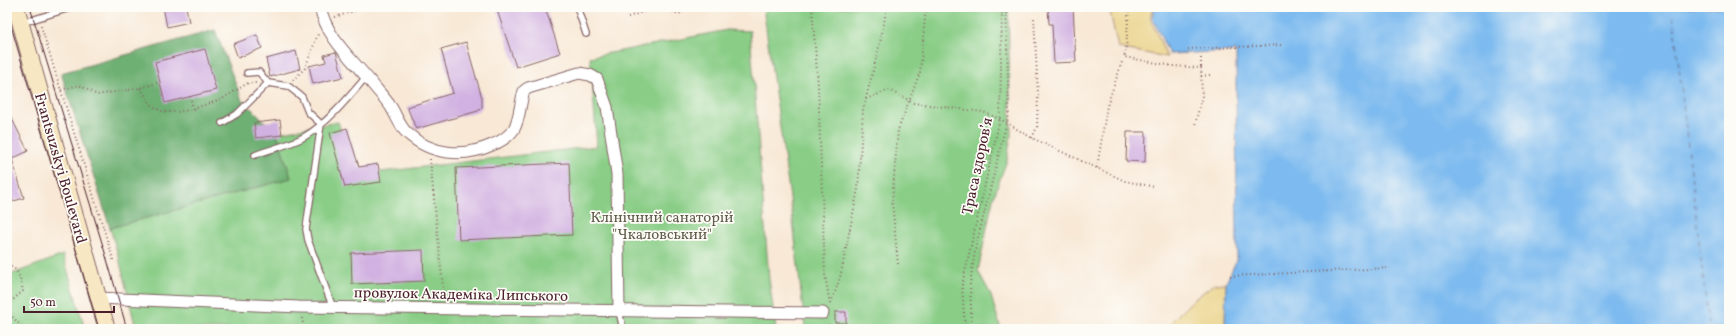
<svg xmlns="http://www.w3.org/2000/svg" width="1736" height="336" viewBox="0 0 1736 336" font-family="Vollkorn,serif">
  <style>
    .green { fill: #89cd86; stroke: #6a7658 }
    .forest { fill: #6eb073; stroke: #5c684f }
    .sand { fill: #eeda9e; stroke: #9c7c64 }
    .water { fill: #7cbaef; stroke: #636c8d }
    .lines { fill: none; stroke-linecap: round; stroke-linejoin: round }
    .ferry { stroke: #5c5570; stroke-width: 1; stroke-dasharray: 5 4; stroke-linecap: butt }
    .building { fill: #d1b1e1 }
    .lane-casing { stroke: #876566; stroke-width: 8 }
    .street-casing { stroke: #876566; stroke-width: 13 }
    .secondary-casing { stroke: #876566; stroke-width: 18 }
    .path { stroke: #876566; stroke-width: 2; stroke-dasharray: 1 3; stroke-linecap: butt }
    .lane { stroke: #fff; stroke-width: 5.5 }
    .street { stroke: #fff; stroke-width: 11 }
    .secondary { stroke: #f7e8c3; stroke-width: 16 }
    .tram { stroke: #4a1f2b; stroke-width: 1 }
    .labels { text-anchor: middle; stroke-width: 3.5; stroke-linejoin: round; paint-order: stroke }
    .street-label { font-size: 15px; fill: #4a1f2b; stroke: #fdfcf7 }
    .park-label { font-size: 15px; fill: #605c4b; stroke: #fdfcf7 }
  </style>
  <rect width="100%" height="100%" fill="#fdfcf7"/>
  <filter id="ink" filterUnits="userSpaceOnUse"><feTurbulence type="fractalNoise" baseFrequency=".025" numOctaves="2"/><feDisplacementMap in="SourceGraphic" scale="8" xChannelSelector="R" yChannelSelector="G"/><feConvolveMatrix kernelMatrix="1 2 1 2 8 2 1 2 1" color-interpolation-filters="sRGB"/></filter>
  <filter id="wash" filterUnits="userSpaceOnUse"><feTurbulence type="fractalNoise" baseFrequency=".012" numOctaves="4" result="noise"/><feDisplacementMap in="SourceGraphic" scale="16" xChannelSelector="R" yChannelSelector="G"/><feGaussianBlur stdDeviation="0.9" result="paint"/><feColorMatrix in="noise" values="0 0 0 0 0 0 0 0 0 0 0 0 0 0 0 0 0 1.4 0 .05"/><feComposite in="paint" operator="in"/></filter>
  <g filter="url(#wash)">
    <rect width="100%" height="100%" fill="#f8e8d5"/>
    <path class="green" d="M763 7H1008L1011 136 1007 160 993 199 978 271 990 293 1001 329H805L792 212Z
      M727 30 750 31 769 279 776 329H136L119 258 110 228 291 178 277 133 338 122 356 175 597 146 590 57Z
      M63 255 85 329H7V276Z"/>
    <path class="forest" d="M215 30 242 100 277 133 291 178 110 228 61 73Z"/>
    <path class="sand" d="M1109 7H1153L1150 18 1167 57 1118 48Z
      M1226 283 1225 329H1164L1191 302 1214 284Z"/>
    <path class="water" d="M1155 7H1729V329H1225L1226 283 1237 259 1236 51 1169 54 1152 17Z"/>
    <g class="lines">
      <path class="ferry" d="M1672 7 1709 329"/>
    </g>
    <g id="blocks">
      <path class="building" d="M163 7H186L189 22 167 27Z
        M496 7H545L560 53 516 67Z
        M1048 7H1073L1076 62 1054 63 1052 24H1049Z
        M257 35 262 48 238 58 233 44Z
        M466 42 482 98V107L478 111 416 129 407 107 453 93 441 49Z
        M205 49 216 90 165 103 155 62Z
        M296 51 300 69 270 77 266 59Z
        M336 52 343 77 313 84 309 66 326 62 324 55Z
        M7 109 28 151 12 159 24 198 7 203Z
        M280 120 282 135 256 138 254 123Z
        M347 128 359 167 378 164 381 182 345 187 330 133Z
        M1127 132H1146L1145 162 1126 161Z
        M569 163 572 235 459 240 456 168Z
        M423 250 424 281 352 284 351 253Z
        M835 312H846V323H835Z"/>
    </g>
  </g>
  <g filter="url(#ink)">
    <use href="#blocks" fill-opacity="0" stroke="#876566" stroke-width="1"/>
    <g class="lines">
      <g class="lane-casing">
        <path id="lane" d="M577 7 586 34
          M22 23 73 7
          M247 73 259 72 268 83 288 86 302 97 308 112 321 124 306 229 308 240 333 308
          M222 123 237 114 268 83
          M255 155C271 149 290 145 304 137 329 122 348 98 366 77
          M619 311 623 329"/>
      </g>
      <g class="street-casing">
        <path id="street" d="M320 7C327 38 350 57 370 81 377 90 385 98 391 107 396 115 400 127 407 133 431 155 463 158 492 145 500 142 509 136 514 129 520 118 520 103 524 91L528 88 579 73 590 75 597 79 607 107 617 174 619 311
          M98 298 299 307 823 313"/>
      </g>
      <g class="secondary-casing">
        <path id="secondary" d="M16 7 107 329"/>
      </g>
      <path class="path" d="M666 7 668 10 679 14 684 11 686 7
        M812 7 818 85 825 274 830 305
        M1129 7 1126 50 1124 57 1173 66 1201 68 1202 96 1195 125
        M335 17 368 7
        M628 17 658 7
        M41 26 114 262
        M1188 49 1283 45
        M1201 58V68
        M1201 76 1210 75
        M293 80 305 68 318 34
        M140 88C144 93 147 99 151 104 161 116 181 112 193 109L190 96
        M61 90 79 85 97 95 140 88 160 82
        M866 99 889 90 914 103 983 112 1000 119 1032 138 1125 181 1155 187
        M193 109 222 99 248 83H256
        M1032 138 1037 127 1038 95 1034 18
        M430 159 444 298
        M1097 168 1107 106 1122 62
        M898 264 892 202 898 130 920 72 926 7
        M7 266C19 266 21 282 23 291L7 305
        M1230 276 1390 268
        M831 303 840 278 858 189 863 110 880 43 887 7
        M7 311 21 326 27 329
        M302 318 304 329
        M829 329V321
        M965 329 962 285 1000 119 1002 7
        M972 329 970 284 975 251 1004 133 1009 115 1006 7"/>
      <use href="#lane" class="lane"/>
      <use href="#street" class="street"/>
      <use href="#secondary" class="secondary"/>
      <path class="tram" d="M30 7 106 256 127 329
        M7 12 99 329"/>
    </g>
  </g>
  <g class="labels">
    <g class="street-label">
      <text transform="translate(977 166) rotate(-78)" y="5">Траса здоров’я</text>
      <text transform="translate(61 168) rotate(74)" y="5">Frantsuzskyi Boulevard</text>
      <text transform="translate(461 294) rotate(1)" y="5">провулок Академіка Липського</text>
    </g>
    <g class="park-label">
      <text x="662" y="222">Клінічний санаторій<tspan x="662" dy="17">"Чкаловський"</tspan></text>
    </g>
  </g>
  <rect width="1736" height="336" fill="none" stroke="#fdfcf7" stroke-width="24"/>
  <path d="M24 306v6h90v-6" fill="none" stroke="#4a1f2b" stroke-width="2"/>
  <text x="30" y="306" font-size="12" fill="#4a1f2b" stroke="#fdfcf7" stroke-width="3" paint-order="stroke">50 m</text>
</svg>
